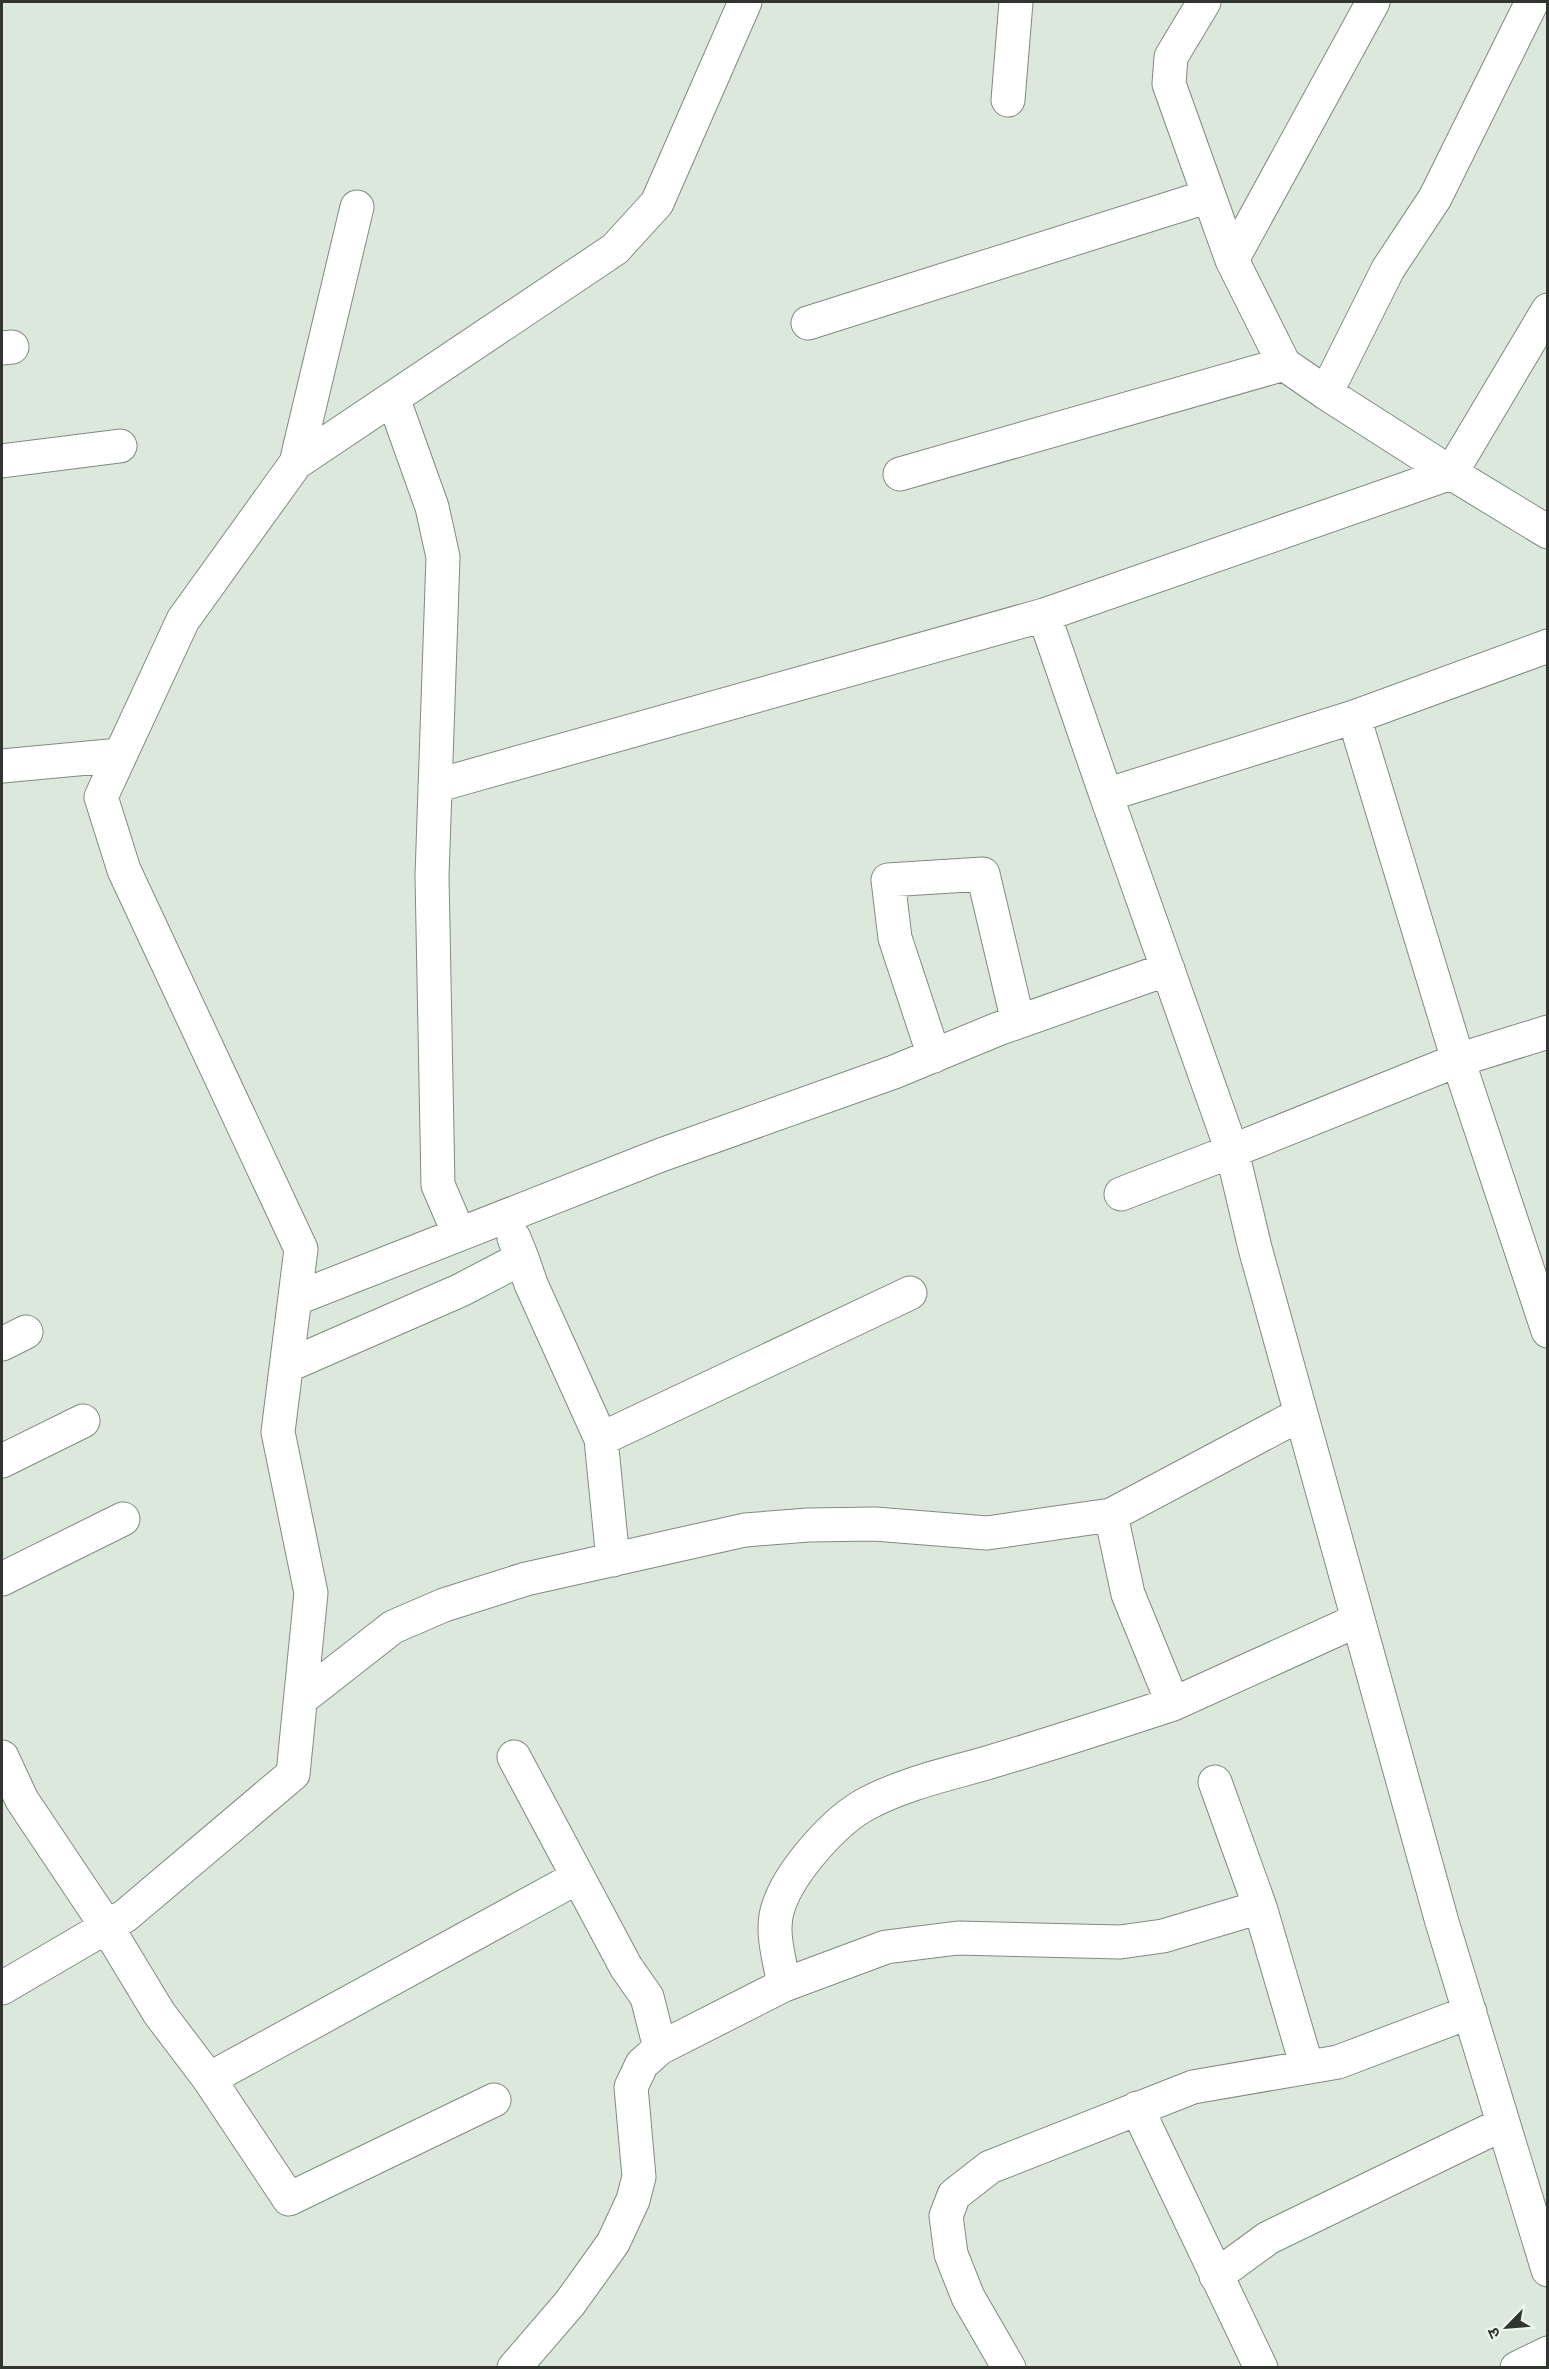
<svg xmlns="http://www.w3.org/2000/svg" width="1549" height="2369" viewBox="0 0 1549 2369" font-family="Arial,'Noto Sans Devanagari',sans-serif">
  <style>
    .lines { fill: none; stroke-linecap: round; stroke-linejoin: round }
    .street-casing { stroke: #808b80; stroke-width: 35 }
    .street { stroke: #fff; stroke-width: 33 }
  </style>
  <rect width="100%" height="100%" fill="#dce8dc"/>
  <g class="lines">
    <g class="street-casing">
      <path id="street" d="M1204 2 1171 57 1169 84 1232 260
        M1373 2 1232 260 1284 364 1326 393 1451 473 1548 310
        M1008 100 1016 2
        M808 323 1209 196
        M2 348 12 347
        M1326 393 1388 269 1435 198 1532 2
        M393 398 432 507 443 557 432 876 438 1185 459 1234
        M2 461 120 446
        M296 463 357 207
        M900 474 1284 364
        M1044 615 1106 795
        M1354 717 1548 646
        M2 766 120 755
        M435 786 1044 615 1451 473 1548 532
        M1548 1032 1458 1060 1232 1151 1255 1248 1442 1922 1548 2270
        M934 1056 895 938 888 880 983 874 1018 1022
        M1121 1194 1232 1151 1106 795 1354 717 1458 1060 1548 1331
        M522 1258 531 1284 601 1439 613 1560
        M295 1299 661 1155 894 1072 998 1029 1168 969
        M2 1344 26 1332
        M287 1366 461 1290 522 1258 514 1238
        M601 1439 910 1293
        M2 1461 83 1421
        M1111 1515 1301 1414
        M2 1579 123 1519
        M301 1699 393 1627 444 1605 526 1579 745 1530 808 1525 875 1524 987 1533 1111 1515 1128 1594 1173 1704 1358 1620
        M2 1757 22 1800 107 1927 159 2013 209 2079 289 2199 494 2100
        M514 1757 626 1967 647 1997 660 2048
        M1215 1782 1260 1907 1307 2067
        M784 1985C780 1961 770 1931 778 1908 789 1872 835 1820 868 1803 906 1783 949 1774 990 1762 1051 1744 1112 1724 1173 1704
        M2 1988 125 1916 293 1774 311 1593 278 1432 301 1249 124 870 101 797 183 620 296 463 615 249 657 203 745 2
        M209 2079 578 1877
        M1137 2108 1261 2368
        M1216 2276 1268 2238 1503 2124
        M514 2368 570 2303 613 2243 633 2200 639 2177 631 2087 642 2064 660 2048 784 1985 886 1947 958 1938 1120 1942 1163 1936 1260 1907
        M1009 2368 968 2297 951 2254 946 2216 954 2195 990 2167 1193 2087 1338 2062 1470 2012
        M1517 2368 1548 2353"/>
    </g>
    <use href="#street" class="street"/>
  </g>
  <rect width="1549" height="2369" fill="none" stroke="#303530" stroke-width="6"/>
  <g transform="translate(1507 2327) rotate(245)" stroke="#eaf6e9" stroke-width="4.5" paint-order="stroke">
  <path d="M0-4.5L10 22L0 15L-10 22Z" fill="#303530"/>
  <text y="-9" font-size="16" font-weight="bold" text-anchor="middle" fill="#303530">उ</text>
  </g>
</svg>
